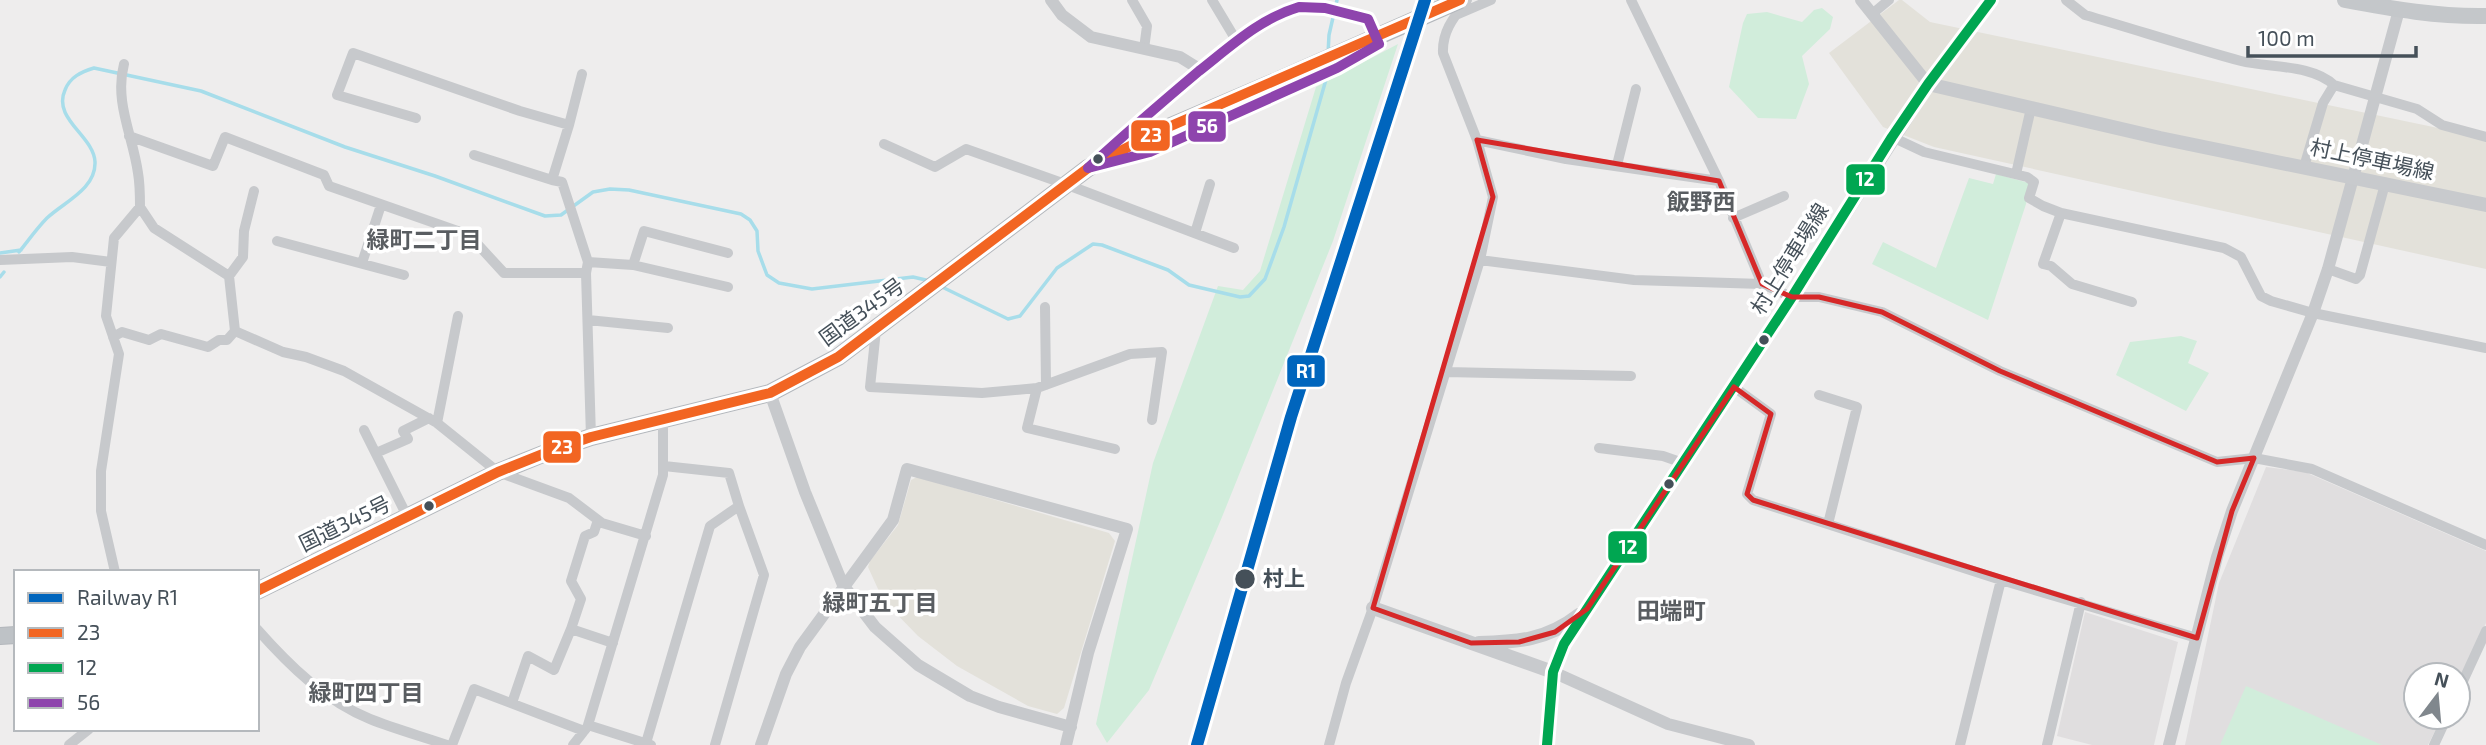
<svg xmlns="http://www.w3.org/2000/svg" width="2486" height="745" viewBox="0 0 2486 745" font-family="'Exo 2','Noto Sans JP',sans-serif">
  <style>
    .commercial { fill: #e3e1da }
    .education { fill: #e0dedf }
    .green { fill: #d1eddb }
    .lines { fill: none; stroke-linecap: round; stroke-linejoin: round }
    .stream { stroke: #a7ddea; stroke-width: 3.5 }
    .trunk-casing { stroke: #b3b7bc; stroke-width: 18 }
    .minor { stroke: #c7c9cc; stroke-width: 10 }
    .tertiary { stroke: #c7c9cc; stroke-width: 12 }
    .secondary { stroke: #c8cacd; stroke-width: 14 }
    .primary { stroke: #c4c7ca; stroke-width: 16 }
    .trunk { stroke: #bec2c6; stroke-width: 16 }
    .trunk-bridge-casing { stroke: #b3b7bc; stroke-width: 18; stroke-linecap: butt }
    .trunk-bridge { stroke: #bec2c6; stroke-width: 16 }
    .bus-1-casing { stroke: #fff; stroke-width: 16 }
    .bus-2-casing { stroke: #fff; stroke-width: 16 }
    .bus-3-casing { stroke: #fff; stroke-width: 16 }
    .bus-1 { stroke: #f26522; stroke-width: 10 }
    .bus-2 { stroke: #00a651; stroke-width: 10 }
    .bus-3 { stroke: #8e44ad; stroke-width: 10 }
    .rail-1-casing { stroke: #fff; stroke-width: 18 }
    .rail-1 { stroke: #0065bd; stroke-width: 12 }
    .marked { fill: none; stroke: #d62828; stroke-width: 5; stroke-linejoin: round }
    .bus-dot { fill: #455059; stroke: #fff; stroke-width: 2.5 }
    .labels { text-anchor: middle; stroke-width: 7; stroke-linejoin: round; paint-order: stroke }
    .street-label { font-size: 21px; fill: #455059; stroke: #fff }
    .stop-label { font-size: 21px; font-weight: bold; fill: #455059; stroke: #fff; text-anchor: start }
    .neighbourhood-label { font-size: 23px; font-weight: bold; fill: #595d61; stroke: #fff }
    .line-badge { stroke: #fff; stroke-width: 2.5 }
    .badge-label { font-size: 19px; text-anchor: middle; font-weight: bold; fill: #fff }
  </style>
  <rect width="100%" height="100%" fill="#eeeded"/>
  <path class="commercial" d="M1899 0H1902L1930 22 2486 138V269L1934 147 1883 127 1829 53Z
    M917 477 1109 533 1115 541 1064 708 1057 714 1028 706 957 666 918 636 883 600 868 567 870 561 898 525 911 480Z"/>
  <path class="education" d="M2266 467 2305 472 2486 551V623L2458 684V675H2416V717H2442L2428 745H2185L2219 583Z
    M2085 612 2178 642 2154 745H2092L2057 736Z"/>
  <path class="green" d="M1822 8 1833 17 1830 29 1802 56 1809 84 1796 119 1758 118 1729 87 1743 23 1747 14 1767 12 1802 22 1814 10Z
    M1398 44 1333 241 1222 517 1149 690 1107 743 1096 724 1153 463 1218 286 1243 290 1260 271 1316 87Z
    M1996 174 2029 183 2026 204 1988 320 1872 264 1883 242 1936 268 1969 178 1993 184Z
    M2181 336 2197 341 2188 363 2209 373 2186 411 2116 375 2130 342Z
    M2246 686 2382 745H2220Z"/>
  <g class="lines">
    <path class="stream" d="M1328 54 1329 35 1337 0
      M19 252C28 241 37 228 47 218 64 202 96 189 95 162 94 136 52 119 65 90 70 77 81 72 94 68L201 91 345 147 435 176 545 216 561 215 593 192 610 189 629 190 741 214 750 220 757 231 758 251 767 275 779 283 812 289 913 277 930 281
      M0 253 21 250
      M0 277 4 272
      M940 286 1008 319 1020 316 1057 268 1093 244 1102 245 1168 270 1189 285 1240 297 1249 296 1265 279 1284 227 1327 76"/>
    <g class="trunk-casing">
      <path id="trunk" d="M257 591 498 472 553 450 591 437 770 393 838 357 1088 168 1157 132 1281 79
        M0 636 16 635"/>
    </g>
    <path class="minor" d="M1132 0 1147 26 1144 49
      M1212 0 1236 40
      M1631 0 1719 181 1762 284
      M2066 0 2085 15C2137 30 2189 47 2241 61 2269 68 2312 64 2334 85L2417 109 2442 125 2486 137
      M1299 7 1325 8 1368 19 1379 44 1337 68 1150 152 1088 168C1124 135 1161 103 1199 71 1231 46 1259 19 1299 7Z
      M1872 14 1889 0
      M1456 15 1491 0
      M416 118 337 95 353 53 520 111 569 125 552 180 562 182 588 262 586 273
      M569 125 582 74
      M129 136 213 166 225 137 324 175 329 186 469 235 504 273H586L591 437
      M1892 137 1924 152 2027 177 2034 182 2029 198 2043 206 2061 213 2224 248 2241 257 2261 296 2271 301 2313 313 2486 348
      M1477 140 1566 159 1719 181
      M884 144 935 167 966 149 1065 184 1234 248
      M474 155 552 180
      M1617 165 1636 89
      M2304 167 2323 103 2334 85
      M2016 174 2031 108
      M140 207 154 228 229 276 235 331
      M2061 213 2043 264 2051 266 2072 284 2132 302
      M1733 218 1784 196
      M1195 233 1210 184
      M277 241 404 275
      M0 260 72 257 111 262
      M1480 260 1634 280 1762 284 1792 297H1819L1882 312 2000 371 2217 462 2254 458 2312 469 2486 545
      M588 262 633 265 728 287
      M362 263 381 205
      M633 265 644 231 728 253
      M2328 269 2356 279 2360 275 2385 184
      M229 276 243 257 244 231 254 191
      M1045 307 1046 385
      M588 320 668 328
      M876 330 870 387 982 393 1037 388 1130 354 1162 352 1152 420
      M113 337 122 332 149 340 161 334 208 347 219 340H227L235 331 283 352 306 357 344 371 437 423 498 472 569 498 602 523 646 536
      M1446 372 1631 376
      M1734 387 1771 414 1747 494 1753 500 2001 580 2197 638
      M1037 388 1027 428 1115 449
      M1819 395 1857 407 1828 524
      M437 423 458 316
      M364 430 407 516
      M1599 448 1663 456 1683 463
      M376 453 408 439 403 431 429 418
      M664 466 729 473 739 506 764 575 715 745
      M598 520 594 532 585 536 571 581 581 599 571 629 613 643
      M115 572 101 511V471L119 354 106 316 114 238 140 207C140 196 140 184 138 173 133 136 114 102 124 64
      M257 629C288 664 325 701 370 719 395 729 421 736 447 745
      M2458 692 2486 631
      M512 703 528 656 554 670 571 629
      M646 743 710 526 739 506
      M69 745 89 729
      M452 745 474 689 584 731
      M573 745 588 726
      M651 745 588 725 663 475V419
      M1329 745 1346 683 1373 608 1480 260 1493 197 1477 140 1443 53C1442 31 1454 17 1467 0
      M1960 745 2001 580
      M2047 745 2081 602
      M2434 745 2447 717"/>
    <path class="tertiary" d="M1051 0 1062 15 1091 37 1180 57 1201 70
      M1861 0 1928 84 1991 0
      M770 393 805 492 843 585 875 627 918 665 970 696 999 707 1071 727
      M761 745 786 674 800 647 893 520 907 469 1127 529 1088 653 1066 745
      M1547 745 1553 672 1668 724 1749 745
      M2169 745 2217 557 2232 511 2313 313 2328 269 2399 10"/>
    <path class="secondary" d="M1373 608 1553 672 1564 644 1792 297 1928 84 2160 138 2486 205
      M1479 643C1518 642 1547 640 1579 615"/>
    <path class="primary" d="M2345 0C2392 9 2439 17 2486 16"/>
    <use href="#trunk" class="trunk"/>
    <g class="trunk-bridge-casing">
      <path id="trunk-bridge" d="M1281 79 1460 0"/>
    </g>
    <use href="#trunk-bridge" class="trunk-bridge"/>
    <g class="bus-1-casing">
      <path id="bus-1" d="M257 591 498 472 553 450 591 437 770 393 838 357 1088 168 1157 132 1460 0"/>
    </g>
    <g class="bus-2-casing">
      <path id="bus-2" d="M1547 745 1553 672 1564 644 1792 297 1892 137 1928 84 1991 0"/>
    </g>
    <g class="bus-3-casing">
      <path id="bus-3" d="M1299 7 1325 8 1368 19 1379 44 1337 68 1150 152 1088 168C1124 135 1161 103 1199 71 1231 46 1259 19 1299 7Z"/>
    </g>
    <use href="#bus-1" class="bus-1"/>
    <use href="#bus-2" class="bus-2"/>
    <use href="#bus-3" class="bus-3"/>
    <g class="rail-1-casing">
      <path id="rail-1" d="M1197 745 1291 417 1425 0"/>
    </g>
    <use href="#rail-1" class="rail-1"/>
  </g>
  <path class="marked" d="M1477 140 1719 181 1762 284 1792 297H1819L1882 312 2000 371 2217 462 2254 458 2232 511 2197 638 1753 500 1747 494 1771 414 1734 387 1587 609 1555 632 1519 642 1471 643 1373 608 1493 197Z"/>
  <g class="bus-dot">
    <circle cx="1098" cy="159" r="6"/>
    <circle cx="1764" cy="340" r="6"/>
    <circle cx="1669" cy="484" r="6"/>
    <circle cx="429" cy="506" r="6"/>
    <circle cx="1245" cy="579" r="11"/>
  </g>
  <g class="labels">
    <g class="street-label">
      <text transform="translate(2372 160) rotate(12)" y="7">村上停車場線</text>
      <text transform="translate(1790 259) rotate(-58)" y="7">村上停車場線</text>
      <text transform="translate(862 312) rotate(-36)" y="7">国道345号</text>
      <text transform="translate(345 524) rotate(-26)" y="7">国道345号</text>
    </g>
    <g class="stop-label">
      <text x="1263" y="586">村上</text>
    </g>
    <g class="neighbourhood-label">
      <text x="1701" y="210">飯野西</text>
      <text x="424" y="248">緑町二丁目</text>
      <text x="880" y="611">緑町五丁目</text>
      <text x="1671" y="619">田端町</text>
      <text x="366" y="701">緑町四丁目</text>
    </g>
  </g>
  <g class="line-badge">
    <rect x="1187" y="110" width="40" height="33" rx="7" fill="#8e44ad"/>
    <rect x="1130" y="119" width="41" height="33" rx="7" fill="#f26522"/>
    <rect x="1845" y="163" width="41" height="33" rx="7" fill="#00a651"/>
    <rect x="1286" y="354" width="40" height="34" rx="7" fill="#0065bd"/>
    <rect x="542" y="430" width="40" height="34" rx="7" fill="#f26522"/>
    <rect x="1607" y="530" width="41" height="34" rx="7" fill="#00a651"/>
  </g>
  <g class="badge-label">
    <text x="1207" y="133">56</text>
    <text x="1151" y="142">23</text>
    <text x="1865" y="186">12</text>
    <text x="1306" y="378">R1</text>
    <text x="562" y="454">23</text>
    <text x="1628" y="554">12</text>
  </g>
  <rect x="14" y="570" width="245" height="161" fill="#ffffff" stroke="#b5b9bd" stroke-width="2"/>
  <rect x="28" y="593" width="35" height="10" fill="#0065bd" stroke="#b5b9bd" stroke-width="2"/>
  <text x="77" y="605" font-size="21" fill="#455059">Railway R1</text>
  <rect x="28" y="628" width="35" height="10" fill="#f26522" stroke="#b5b9bd" stroke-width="2"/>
  <text x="77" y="640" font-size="21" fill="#455059">23</text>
  <rect x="28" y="663" width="35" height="10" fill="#00a651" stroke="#b5b9bd" stroke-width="2"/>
  <text x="77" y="675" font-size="21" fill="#455059">12</text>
  <rect x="28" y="698" width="35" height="10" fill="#8e44ad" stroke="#b5b9bd" stroke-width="2"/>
  <text x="77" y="710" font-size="21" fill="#455059">56</text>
  <g transform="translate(2437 696) rotate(16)"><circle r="33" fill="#ffffff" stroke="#b5b9bd" stroke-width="2"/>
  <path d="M0-5L12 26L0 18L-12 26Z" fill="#80878d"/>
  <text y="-10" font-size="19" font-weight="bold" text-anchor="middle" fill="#455059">N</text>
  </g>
  <path d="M2248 46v10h168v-10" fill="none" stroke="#455059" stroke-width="3.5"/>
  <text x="2258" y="46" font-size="21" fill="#455059" stroke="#ffffff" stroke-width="5" paint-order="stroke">100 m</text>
</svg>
